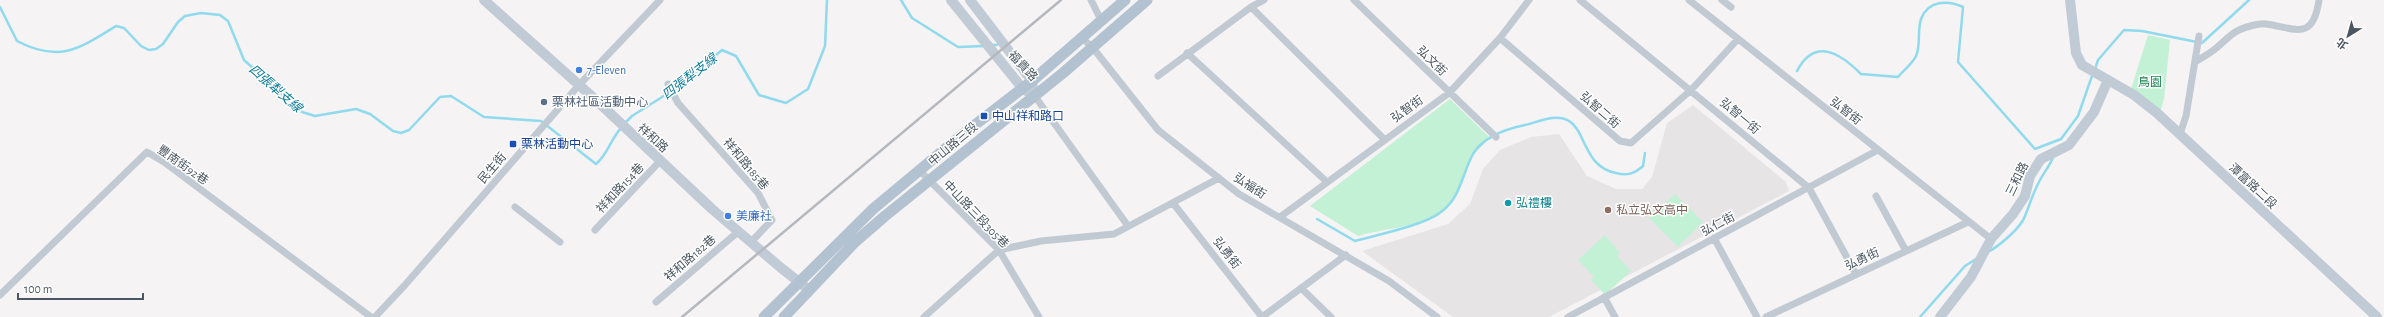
<svg xmlns="http://www.w3.org/2000/svg" width="2384" height="317" viewBox="0 0 2384 317" font-family="'Alegreya Sans','Noto Sans TC',sans-serif">
  <style>
    .education { fill: #e6e4e5 }
    .green { fill: #c3f1d5 }
    .lines { fill: none; stroke-linecap: round; stroke-linejoin: round }
    .stream { stroke: #90daee; stroke-width: 2.5 }
    .street { stroke: #c1cad2; stroke-width: 7 }
    .secondary { stroke: #c1cbd6; stroke-width: 10 }
    .primary { stroke: #b3c2d1; stroke-width: 11 }
    .rail { stroke: #b5b8bd; stroke-width: 2.5 }
    .shop-dot { fill: #3f7fe0; stroke: #fff; stroke-width: 1.5 }
    .service-dot { fill: #5c6f8a; stroke: #fff; stroke-width: 1.5 }
    .transit-dot { fill: #1a4fb4; stroke: #fff; stroke-width: 1.5 }
    .culture-dot { fill: #0f9aa8; stroke: #fff; stroke-width: 1.5 }
    .education-dot { fill: #8d6e63; stroke: #fff; stroke-width: 1.5 }
    .labels { text-anchor: middle; stroke-width: 3; stroke-linejoin: round; paint-order: stroke }
    .street-label { font-size: 12px; fill: #4a5661; stroke: #fff }
    .shop-label { font-size: 12px; fill: #366cbe; stroke: #fff; text-anchor: start }
    .park-label { font-size: 12px; fill: #17864f; stroke: #fff }
    .service-label { font-size: 12px; fill: #4e5e75; stroke: #fff; text-anchor: start }
    .transit-label { font-size: 12px; fill: #164399; stroke: #fff; text-anchor: start }
    .culture-label { font-size: 12px; fill: #0d838f; stroke: #fff; text-anchor: start }
    .education-label { font-size: 12px; fill: #785e54; stroke: #fff; text-anchor: start }
    .water-label { font-size: 13px; font-style: italic; fill: #0c7c9b; stroke: #fff }
  </style>
  <rect width="100%" height="100%" fill="#f5f3f3"/>
  <path class="education" d="M1693 105 1786 182 1789 191 1549 317H1453L1362 251 1448 224 1470 204 1483 169 1500 150 1531 137 1559 134 1587 176 1616 189H1642L1652 177 1667 123Z"/>
  <path class="green" d="M2148 35 2170 40 2164 99 2160 112 2131 89Z
    M1450 99 1490 138C1485 143 1480 148 1475 153 1466 165 1463 184 1455 198 1440 227 1386 227 1358 236L1310 206Z
    M1675 194 1703 222 1678 247 1649 218Z
    M1605 235 1620 253 1617 256 1631 271 1605 295 1591 280 1594 277 1578 260Z"/>
  <g class="lines">
    <path class="stream" d="M901 0 912 18 958 47 984 46
      M0 7 17 41C59 63 79 49 116 26L124 28 141 46 149 50 156 49 163 44 178 22 185 16 201 13 220 15 228 21 244 60 302 112 315 116 356 109 370 114 393 131 401 133 409 130 440 97 451 96 484 117 541 121 596 164C608 154 611 138 622 127
      M991 45H997
      M2095 69 2098 60 2124 30 2142 31 2202 43 2249 0
      M1797 71C1815 37 1840 53 1861 74L1898 77C1903 71 1913 63 1916 56 1921 46 1917 31 1921 19 1928 0 1948 0 1963 7L1958 62 2035 149 2061 139 2078 116 2093 73
      M625 123 632 116 678 87 722 50 736 56 759 95 786 103 808 89 825 46 827 0
      M1317 219 1355 241C1377 235 1425 225 1441 212 1461 197 1462 174 1473 154 1483 137 1506 129 1525 125 1538 122 1556 113 1569 121 1586 131 1584 167 1616 173 1627 176 1634 174 1643 166L1645 153
      M1988 252C1999 246 2021 228 2025 216 2030 204 2033 193 2039 182 2044 172 2050 166 2054 155
      M1920 317 1965 266 1976 259"/>
    <path class="street" d="M1091 0 1101 20
      M1354 0 1496 137
      M1580 0 1809 188 1856 274
      M1689 0 1991 239
      M1722 0 1731 7
      M1251 7 1385 140
      M1081 37 1093 48 1158 130 1239 194 1389 281 1437 317
      M1500 38 1620 141 1631 143 1691 90 1737 40
      M1187 53 1327 182
      M2195 62C2201 58 2209 54 2215 49 2223 43 2230 34 2239 30 2245 27 2259 23 2266 24 2295 28 2313 42 2319 0
      M1158 76 1251 7 1264 0
      M668 84 678 103 758 193 772 220 752 241
      M1034 95 1128 226
      M2180 134 2186 116 2199 36
      M919 170 999 250 1039 317
      M1876 196 1906 251
      M1173 203 1262 317
      M515 207 560 242
      M1280 217 1449 93 1500 38 1529 0
      M595 230 660 161
      M1714 238 1757 317
      M1301 288 1331 317
      M0 295 147 152 164 162 371 317
      M1604 297 1615 317
      M656 302 739 231
      M375 317 405 285 579 85 660 0
      M924 317 999 250 1041 241 1114 234 1219 178
      M1262 317 1346 255
      M1568 317 1878 150
      M1766 317 1968 222"/>
    <path class="secondary" d="M484 0 597 101 712 209 780 267 809 290
      M951 0 1023 89 1034 95
      M970 0 1032 81 1033 89
      M2070 0 2076 53 2082 65 2134 95 2157 113 2377 317
      M1940 317 1971 277 1991 239 2013 214 2025 196 2030 176 2041 159 2069 145 2094 112 2108 80"/>
    <path class="primary" d="M764 317 873 209 963 134 1032 81 1125 0
      M784 317 855 242 885 216 1063 73 1147 0"/>
    <path class="rail" d="M682 317 1061 0"/>
  </g>
  <g class="shop-dot">
    <circle cx="579" cy="70" r="4"/>
    <circle cx="728" cy="216" r="4"/>
  </g>
  <circle class="service-dot" cx="544" cy="102" r="4"/>
  <g class="transit-dot">
    <rect x="980" y="112" width="8" height="8" rx="2"/>
    <rect x="509" y="140" width="8" height="8" rx="2"/>
  </g>
  <circle class="culture-dot" cx="1508" cy="203" r="4"/>
  <circle class="education-dot" cx="1608" cy="210" r="4"/>
  <g class="labels">
    <g class="street-label">
      <text transform="translate(1432 61) rotate(44)" y="4">弘文街</text>
      <text transform="translate(1023 66) rotate(47)" y="4">福貴路</text>
      <text transform="translate(1407 109) rotate(-36)" y="4">弘智街</text>
      <text transform="translate(1600 110) rotate(41)" y="4">弘智二街</text>
      <text transform="translate(1846 111) rotate(38)" y="4">弘智街</text>
      <text transform="translate(1740 116) rotate(40)" y="4">弘智一街</text>
      <text transform="translate(653 138) rotate(42)" y="4">祥和路</text>
      <text transform="translate(953 144) rotate(-40)" y="4">中山路三段</text>
      <text transform="translate(746 164) rotate(50)" y="4">祥和路185巷</text>
      <text transform="translate(183 165) rotate(35)" y="4">豐南街92巷</text>
      <text transform="translate(492 168) rotate(-50)" y="4">民生街</text>
      <text transform="translate(2017 179) rotate(-64)" y="4">三和路</text>
      <text transform="translate(1250 186) rotate(33)" y="4">弘福街</text>
      <text transform="translate(2253 186) rotate(43)" y="4">潭富路二段</text>
      <text transform="translate(620 188) rotate(-47)" y="4">祥和路154巷</text>
      <text transform="translate(976 214) rotate(46)" y="4">中山路三段305巷</text>
      <text transform="translate(1718 224) rotate(-28)" y="4">弘仁街</text>
      <text transform="translate(1227 253) rotate(52)" y="4">弘勇街</text>
      <text transform="translate(690 258) rotate(-41)" y="4">祥和路182巷</text>
      <text transform="translate(1862 259) rotate(-25)" y="4">弘勇街</text>
    </g>
    <g class="shop-label">
      <text x="587" y="74">7-Eleven</text>
      <text x="736" y="220">美廉社</text>
    </g>
    <g class="park-label">
      <text x="2150" y="86">鳥園</text>
    </g>
    <g class="service-label">
      <text x="552" y="106">栗林社區活動中心</text>
    </g>
    <g class="transit-label">
      <text x="992" y="120">中山祥和路口</text>
      <text x="521" y="148">栗林活動中心</text>
    </g>
    <g class="culture-label">
      <text x="1516" y="207">弘禮樓</text>
    </g>
    <g class="education-label">
      <text x="1616" y="214">私立弘文高中</text>
    </g>
    <g class="water-label">
      <text transform="translate(689 76) rotate(-38)" y="5">四張犁支線</text>
      <text transform="translate(276 88) rotate(41)" y="5">四張犁支線</text>
    </g>
  </g>
  <g transform="translate(2348 36) rotate(217)" stroke="#ffffff" stroke-width="3" paint-order="stroke">
  <path d="M0-3L7 15L0 10L-7 15Z" fill="#4a5661"/>
  <text y="-6" font-size="11" font-weight="bold" text-anchor="middle" fill="#4a5661">北</text>
  </g>
  <path d="M18 293v6h125v-6" fill="none" stroke="#4a5661" stroke-width="2"/>
  <text x="24" y="293" font-size="12" fill="#4a5661" stroke="#ffffff" stroke-width="3" paint-order="stroke">100 m</text>
</svg>
